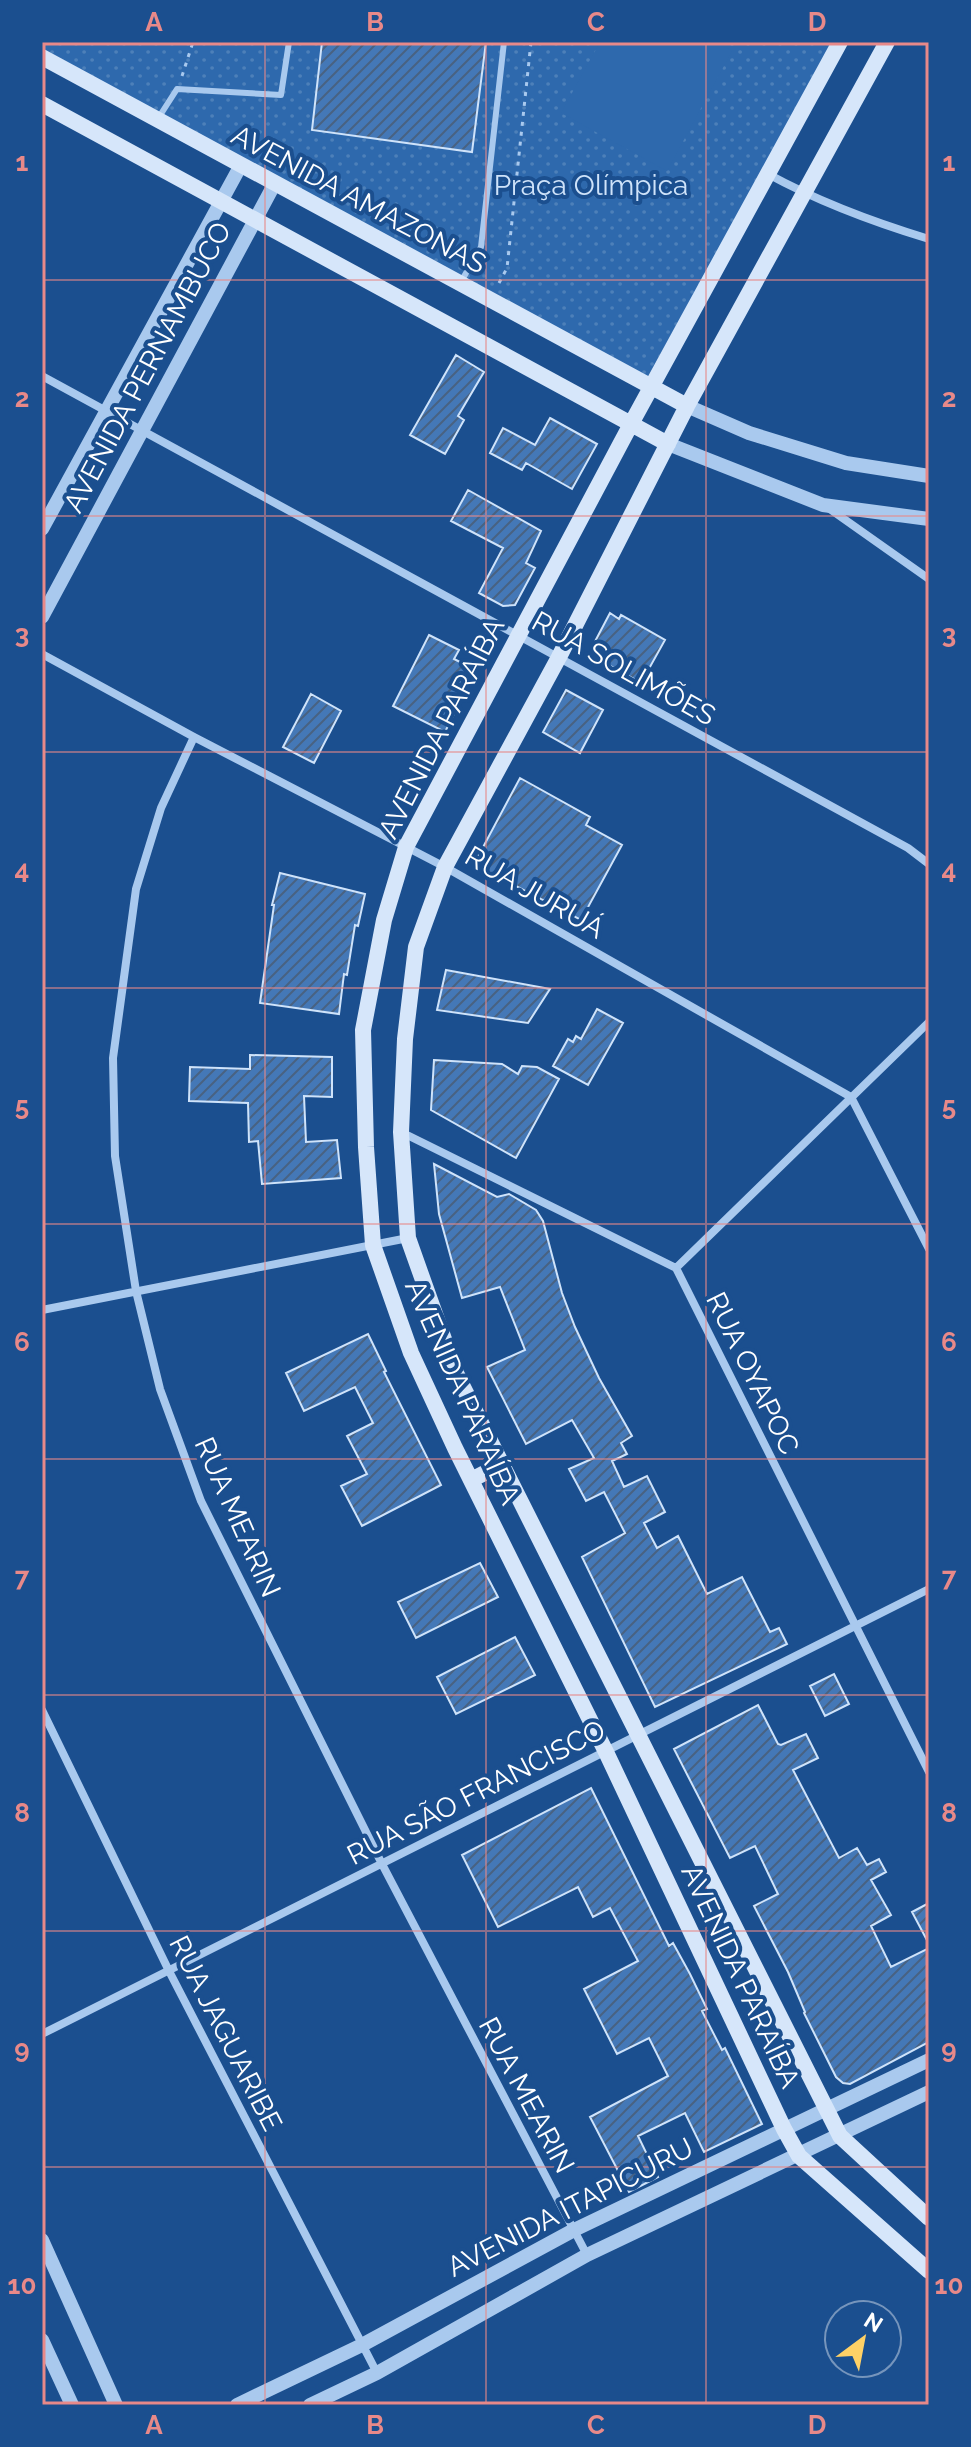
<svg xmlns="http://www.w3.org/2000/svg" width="971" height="2447" viewBox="0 0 971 2447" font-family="Raleway,sans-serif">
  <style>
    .green { fill: url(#green-dots) }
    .pitch { fill: #2e69ad }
    .building { fill: url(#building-hatch); stroke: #cfe3fa; stroke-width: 2 }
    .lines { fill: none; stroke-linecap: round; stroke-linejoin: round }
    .path { stroke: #a9c9ee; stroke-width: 3; stroke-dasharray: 4 6; stroke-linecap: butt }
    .service { stroke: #a9c9ee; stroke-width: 6 }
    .minor { stroke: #a9c9ee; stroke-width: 8 }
    .tertiary { stroke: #a9c9ee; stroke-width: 14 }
    .secondary { stroke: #d6e6fa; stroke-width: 16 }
    .grid { fill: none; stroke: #e88989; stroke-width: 2; stroke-opacity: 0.55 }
    .labels { text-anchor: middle; stroke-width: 8; stroke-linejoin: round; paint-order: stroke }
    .park-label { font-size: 28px; fill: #cfe3fa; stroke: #1b4f8f }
    .street-label { font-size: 28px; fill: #fff; stroke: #1b4f8f }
    .neatline { fill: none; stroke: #e88989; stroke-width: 3 }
    .grid-label { font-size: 26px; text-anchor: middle; font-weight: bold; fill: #e88989 }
  </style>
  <defs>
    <pattern id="green-dots" width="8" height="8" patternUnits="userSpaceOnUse" patternTransform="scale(2)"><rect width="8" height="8" fill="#2e69ad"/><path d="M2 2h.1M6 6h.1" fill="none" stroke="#4d80b9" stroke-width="1.8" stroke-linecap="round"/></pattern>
    <pattern id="building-hatch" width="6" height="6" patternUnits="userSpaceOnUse" patternTransform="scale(2)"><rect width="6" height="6" fill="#4478b7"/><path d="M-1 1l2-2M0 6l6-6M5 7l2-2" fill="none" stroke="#486282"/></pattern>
  </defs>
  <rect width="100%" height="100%" fill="#1b4f8f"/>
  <path class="green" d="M42 42H834L647 378 242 159 42 48Z"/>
  <path class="pitch" d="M600 42H716L732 51 667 171 561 113Z"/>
  <path class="building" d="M322 42H486L472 152 312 130Z
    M456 355 484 372 458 416 464 420 445 454 410 435Z
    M550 418 597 444 572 489 526 463 522 470 490 453 503 428 535 445Z
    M468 490 541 531 526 563 535 568 515 605 503 606 479 593 503 548 451 521Z
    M610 613 619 619 621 615 665 640 641 683 594 657 591 649Z
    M429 635 459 650 454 659 476 670 445 732 393 706Z
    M566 690 603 710 580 753 543 732Z
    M311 694 341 711 314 763 283 747Z
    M520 778 590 817 586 825 622 845 581 920 474 864Z
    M280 873 365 894 358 926 355 925 347 975 344 974 339 1014 260 1003 274 905H272Z
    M446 970 550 989 528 1023 437 1010Z
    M597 1009 623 1023 588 1085 553 1066 568 1039 573 1042 576 1036 581 1039Z
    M250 1055 332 1057V1097L304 1096 306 1142 337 1140 341 1178 262 1184 258 1141 249 1142 248 1103 189 1101 190 1067 250 1069Z
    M434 1060 502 1064 518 1074 522 1066 537 1067 559 1079 516 1158 431 1110Z
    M434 1164 497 1197 509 1194 536 1210 543 1221 562 1293 575 1327 599 1378 632 1436 621 1443 627 1454 612 1461 624 1487 647 1476 665 1512 644 1523 657 1548 678 1536 707 1594 742 1577 770 1632 779 1628 787 1644 655 1707 582 1557 625 1533 604 1492 586 1501 569 1469 594 1458 572 1420 526 1444 487 1367 525 1350 500 1287 462 1298 439 1214Z
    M368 1334 386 1371 384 1372 441 1485 362 1526 341 1486 367 1474 347 1436 373 1423 355 1387 304 1411 286 1373Z
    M480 1563 498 1597 416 1638 398 1602Z
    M515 1637 535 1675 456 1714 437 1677Z
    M834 1674 849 1704 825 1716 810 1686Z
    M758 1705 778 1744 781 1745 806 1734 818 1758 793 1770 839 1858 857 1848 867 1865 879 1859 886 1872 871 1880 891 1915 871 1926 891 1967 929 1948V2042L850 2084 843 2083 836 2077 804 2013 805 2012 788 1972 754 1906 778 1894 755 1846 730 1858 674 1749Z
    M591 1788 669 1946 673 1943 690 1974 707 2009 702 2011 722 2050 725 2048 762 2124 704 2152 685 2113 638 2136 658 2177 629 2192 590 2117 668 2076 649 2038 617 2054 584 1989 638 1961 610 1908 593 1917 578 1887 498 1927 462 1855Z
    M929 1903V1944L912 1912Z"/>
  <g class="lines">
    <path class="path" d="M182 76 193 42
      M499 283 507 268 531 42"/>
    <path class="service" d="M159 117 177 89 281 95 289 42
      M462 280 481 247 504 42"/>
    <path class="minor" d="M768 174C819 202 873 222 929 239
      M42 376 908 848 929 864
      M827 507 929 579
      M42 654 194 737 445 867 851 1097 929 1249
      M194 737 161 808 136 889 113 1058 115 1156 136 1291 160 1389 201 1501 382 1864 587 2255
      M401 1132 676 1268 929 1772
      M676 1268 929 1022
      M42 1310 408 1238
      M42 1710 169 1971 377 2373
      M42 2034 929 1589"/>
    <path class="tertiary" d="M687 406 749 433 846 463 929 476
      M668 444 823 505 929 519
      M42 529 241 165
      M42 617 275 183
      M42 2240 116 2405
      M42 2340 72 2405
      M237 2405 362 2345 574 2230 929 2060
      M310 2405 377 2373 587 2255 929 2092"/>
    <path class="secondary" d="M840 42 631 424 406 847 384 920 363 1030 366 1147 373 1245 411 1353 455 1448 606 1752 784 2129 799 2156 929 2271
      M887 42 687 406 559 657 445 867 416 947 405 1039 401 1132 408 1238 456 1373 840 2136 929 2218
      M42 57 687 406
      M42 104 668 444
      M471 1480 502 1464"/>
  </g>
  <path class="grid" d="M265 42V2405M486 42V2405M706 42V2405M42 280H929M42 516H929M42 752H929M42 988H929M42 1224H929M42 1459H929M42 1695H929M42 1931H929M42 2167H929"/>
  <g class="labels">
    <g class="park-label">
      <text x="591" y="195">Praça Olímpica</text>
    </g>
    <g class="street-label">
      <text transform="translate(359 199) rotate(28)" y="10">AVENIDA AMAZONAS</text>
      <text transform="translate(147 367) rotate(-62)" y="10">AVENIDA PERNAMBUCO</text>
      <text transform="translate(624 668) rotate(29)" y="10">RUA SOLIMÕES</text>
      <text transform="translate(441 728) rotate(-63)" y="10">AVENIDA PARAÍBA</text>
      <text transform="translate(535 892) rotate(30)" y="10">RUA JURUÁ</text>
      <text transform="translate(753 1373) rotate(64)" y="10">RUA OYAPOC</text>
      <text transform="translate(463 1392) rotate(66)" y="10">AVENIDA PARAÍBA</text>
      <text transform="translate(238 1517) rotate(66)" y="10">RUA MEARIN</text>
      <text transform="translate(476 1792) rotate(-27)" y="10">RUA SÃO FRANCISCO</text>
      <text transform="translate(741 1976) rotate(65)" y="10">AVENIDA PARAÍBA</text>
      <text transform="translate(226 2033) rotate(63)" y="10">RUA JAGUARIBE</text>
      <text transform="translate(527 2095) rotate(62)" y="10">RUA MEARIN</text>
      <text transform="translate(570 2207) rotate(-27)" y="10">AVENIDA ITAPICURU</text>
    </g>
  </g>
  <rect width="971" height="2447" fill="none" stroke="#1b4f8f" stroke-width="88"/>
  <g transform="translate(863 2339) rotate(32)"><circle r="38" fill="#1b4f8f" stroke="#7695bc" stroke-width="2"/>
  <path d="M0-6L14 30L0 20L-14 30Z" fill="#ffd166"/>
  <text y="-12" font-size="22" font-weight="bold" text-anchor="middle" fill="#ffffff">N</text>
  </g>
  <rect x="44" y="44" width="883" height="2359" class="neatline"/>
  <g class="grid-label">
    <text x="154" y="31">A</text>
    <text x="375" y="31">B</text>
    <text x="596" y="31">C</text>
    <text x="817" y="31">D</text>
    <text x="22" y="171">1</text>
    <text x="949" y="171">1</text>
    <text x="22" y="407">2</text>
    <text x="949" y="407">2</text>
    <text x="22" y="643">3</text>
    <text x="949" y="643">3</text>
    <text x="22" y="879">4</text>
    <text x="949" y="879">4</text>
    <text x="22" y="1115">5</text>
    <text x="949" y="1115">5</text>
    <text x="22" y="1351">6</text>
    <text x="949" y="1351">6</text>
    <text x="22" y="1586">7</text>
    <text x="949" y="1586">7</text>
    <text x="22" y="1822">8</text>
    <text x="949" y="1822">8</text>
    <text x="22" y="2058">9</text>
    <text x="949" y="2058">9</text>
    <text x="22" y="2294">10</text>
    <text x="949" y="2294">10</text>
    <text x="154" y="2434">A</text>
    <text x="375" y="2434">B</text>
    <text x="596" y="2434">C</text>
    <text x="817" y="2434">D</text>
  </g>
</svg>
